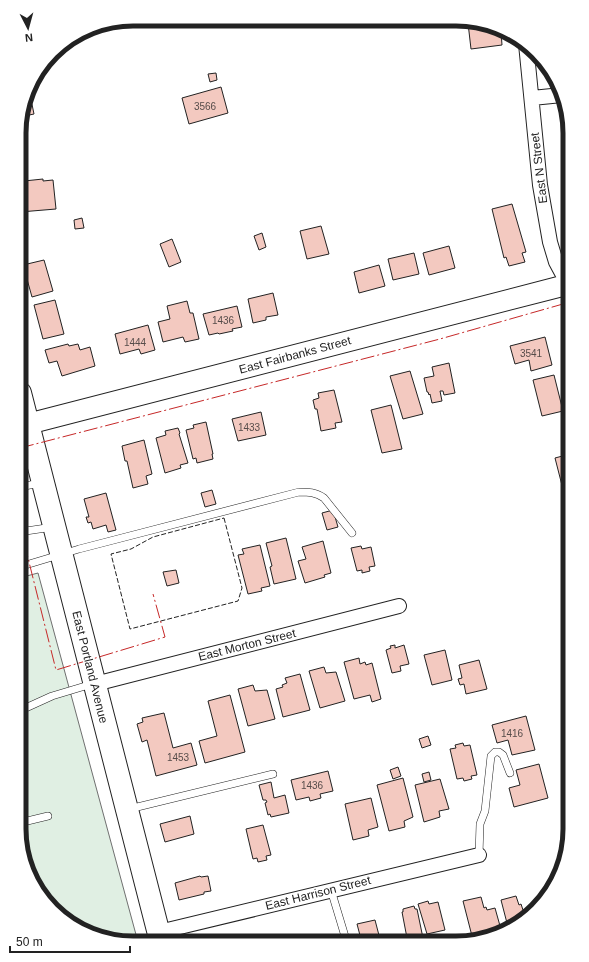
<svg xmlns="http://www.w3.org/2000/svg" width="589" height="962" viewBox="0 0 589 962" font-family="Arial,sans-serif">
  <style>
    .green { fill: #e0efe3; stroke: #6f6f6f }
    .building { fill: #f3c9c0; stroke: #222 }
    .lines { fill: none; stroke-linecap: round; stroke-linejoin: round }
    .lane-casing { stroke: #222; stroke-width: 8 }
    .street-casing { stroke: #222; stroke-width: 16 }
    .secondary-casing { stroke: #222; stroke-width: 22 }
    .primary-casing { stroke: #222; stroke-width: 24 }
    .lane { stroke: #fff; stroke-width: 7 }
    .street { stroke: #fff; stroke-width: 14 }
    .secondary { stroke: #fff; stroke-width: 20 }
    .primary { stroke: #fff; stroke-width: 22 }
    .fence { stroke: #222; stroke-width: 1; stroke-dasharray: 5 2; stroke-linecap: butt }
    .power { stroke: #c62828; stroke-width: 1; stroke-dasharray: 14 3 2 3; stroke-linecap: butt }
    .labels { text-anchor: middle; stroke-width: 3; stroke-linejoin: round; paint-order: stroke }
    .number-label { font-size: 10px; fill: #564c4a }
    .street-label { font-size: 12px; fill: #222; stroke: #fff }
    .rim { fill: none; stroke: #222; stroke-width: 5 }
  </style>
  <rect width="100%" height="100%" fill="#fff"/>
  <path class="green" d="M38 573 138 942H118L64 919 28 872 19 829V578Z"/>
  <path class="building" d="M480 22 495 29V33L501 32 502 45 471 49 468 23Z
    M216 73 217 80 210 82 208 74Z
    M221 87 228 113 189 124 182 98Z
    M29 90 34 114 20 117Z
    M43 179V181L53 180 56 209 20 212 21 192 25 191 24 181Z
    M512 204 526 252 522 253 525 262 509 266 506 257 504 258 492 209Z
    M82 218 84 228 75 229 74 220Z
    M321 226 329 254 307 259 300 231Z
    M262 233 266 247 259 250 254 236Z
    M172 239 181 262 169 267 160 244Z
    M449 246 455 268 429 275 423 253Z
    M414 253 419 274 393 280 388 259Z
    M44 260 53 291 32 297 23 265Z
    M379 265 385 286 359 293 354 272Z
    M273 293 278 315 266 317V320L253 323 248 299Z
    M55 300 64 334 43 339 34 305Z
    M187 301 190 313H193L199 339 185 342 183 337 163 342 158 322 170 319 167 306Z
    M237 306 242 327 232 329 233 331 219 334 218 333 209 335 203 314Z
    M148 325 155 350 141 354 139 349 120 354 115 334Z
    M545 337 552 365 531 371 529 360 515 364 510 346Z
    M68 344 69 346 78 344 80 350 90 347 95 366 62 376 57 361 49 363 45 350Z
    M449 363 455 393 444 395 443 391H440L442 401 432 403 430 394 429 395 428 392H427L424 378 434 376 432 367Z
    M410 371 423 414 403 419 390 376Z
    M554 375 563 411 542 416 533 380Z
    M334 390 342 422 335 423 336 428 321 431 317 409H315L313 400 319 398 318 393Z
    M391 405 402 449 382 453 371 410Z
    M261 412 266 435 238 441 232 419Z
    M206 422 213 454H212L213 459 197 463 196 458 193 459 186 430 194 428 193 425Z
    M178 428 180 433 179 434 188 463 180 465 181 468 165 473 156 438 166 435 165 431Z
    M144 440 152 474 146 476 148 484 133 488 127 461H125L122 446Z
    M570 454V500L566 501 555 458Z
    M212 490 216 504 205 507 201 493Z
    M106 493 116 530 108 532 106 525 93 529 91 522 88 523 86 517H89L84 499Z
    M333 510 338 527 327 530 322 513Z
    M286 538 296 579 274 584 270 567 272 566 266 543Z
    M323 541 331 573 324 575 325 577 305 583 298 561 306 559 302 547Z
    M260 545 270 586 261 588 262 591 248 594 238 555 244 554 242 549Z
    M361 546 362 549 371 547 375 566 369 567 370 571 362 573V570L357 571 351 548Z
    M176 570 179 583 167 586 163 572Z
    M395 645V648L404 645 409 664 400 666 401 671 392 673 386 650 391 648 390 646Z
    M445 650 452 680 432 685 424 655Z
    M359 658 360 664 365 662 366 665 372 663 381 699 372 702 370 695 354 699 344 662Z
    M479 660 487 689 466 694 464 684 460 685 458 679 462 678 459 665Z
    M324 667 326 673 336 672 345 701 320 708 309 671Z
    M300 674 310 710 283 717 276 689 283 687 282 685 287 683 285 678Z
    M253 685 255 691 267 690 275 719 248 726 238 689Z
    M230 695 245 752 205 763 199 741 217 736 208 701Z
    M164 713 173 748 191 743 197 765 156 776 147 740 142 742 137 724 143 722 142 718Z
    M526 716 535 750 512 755 508 740 497 743 492 725Z
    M428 736 431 745 422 748 419 739Z
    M463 743 464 746 470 745 477 775 471 776 472 779 464 781 463 778 457 779 450 749 456 748 455 745Z
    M539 764 548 798 514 807 509 788 520 785 516 770Z
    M398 767 401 776 393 779 390 770Z
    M328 771 333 791 320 794 321 798 310 801 309 797 296 800 291 780Z
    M429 772 431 780 424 782 422 774Z
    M403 778 413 817 404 821 405 827 389 831 377 785Z
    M440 779 449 809 439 811 440 817 424 822 415 785Z
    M271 782 274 798 285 795 289 813 271 817 270 814 268 815 265 803 267 802 266 800H263L259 785Z
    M371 798 378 827 368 830 369 836 353 840 345 804Z
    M190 816 194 834 165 842 160 824Z
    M263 825 271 855 266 856 267 860 258 862 257 858 253 859 246 829Z
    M200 876 201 877 208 876 211 891 204 892V894L179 900 175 883Z
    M516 896 519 905 521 904 523 910 526 909 527 913 508 927 501 900Z
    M481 897 484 908 486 907 487 910 495 908 502 933 499 934 473 940 463 901Z
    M428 901 429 904 438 902 445 930 427 934 418 904Z
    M414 906 415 909H417L424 943H410L409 938H407L402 912H403V909Z
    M375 920 381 943H362L357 924Z"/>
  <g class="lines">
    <g class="lane-casing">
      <path id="lane" d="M19 487 41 483
        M19 532 53 527
        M19 567 79 549 299 492C308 492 316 492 324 498L352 533
        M19 711 52 696 92 684
        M129 809 273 774
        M19 823 48 816
        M479 855 480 824 485 811 491 756 495 752H499L503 755 510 773
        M331 890 347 943"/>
    </g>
    <g class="street-casing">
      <path id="street" d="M526 44 540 185 550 242 556 262 570 288
        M532 98 562 95
        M95 684 399 606
        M159 932 479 855"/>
    </g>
    <g class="secondary-casing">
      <path id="secondary" d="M20 426 570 284"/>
    </g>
    <g class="primary-casing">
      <path id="primary" d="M20 393 161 942"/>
    </g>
    <use href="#lane" class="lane"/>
    <use href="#street" class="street"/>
    <use href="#secondary" class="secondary"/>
    <use href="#primary" class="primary"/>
    <path class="fence" d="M224 518 242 588 238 601 130 629 111 554 131 549 153 537Z"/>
    <path class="power" d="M20 448 440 339 570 302
      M19 522 56 670 165 637 153 594"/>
  </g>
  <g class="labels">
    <g class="number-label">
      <text x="205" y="110">3566</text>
      <text x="223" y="324">1436</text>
      <text x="135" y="346">1444</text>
      <text x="531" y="357">3541</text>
      <text x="249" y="431">1433</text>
      <text x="512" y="737">1416</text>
      <text x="178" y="761">1453</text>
      <text x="312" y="789">1436</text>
    </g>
    <g class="street-label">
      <text transform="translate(539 168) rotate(-97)" y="4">East N Street</text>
      <text transform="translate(295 355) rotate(-15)" y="4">East Fairbanks Street</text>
      <text transform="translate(247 645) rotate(-14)" y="4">East Morton Street</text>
      <text transform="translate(90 667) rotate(76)" y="4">East Portland Avenue</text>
      <text transform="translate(318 893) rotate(-14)" y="4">East Harrison Street</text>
    </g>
  </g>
  <path d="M0 0H589V962H0ZM133 26H456A107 107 0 0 1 563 133V829A107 107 0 0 1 456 936H133A107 107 0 0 1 26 829V133A107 107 0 0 1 133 26Z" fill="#fff" fill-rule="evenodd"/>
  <path class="rim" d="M133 26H456A107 107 0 0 1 563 133V829A107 107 0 0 1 456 936H133A107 107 0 0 1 26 829V133A107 107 0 0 1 133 26Z"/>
  <g transform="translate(28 28) rotate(174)" stroke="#ffffff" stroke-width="3" paint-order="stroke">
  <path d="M0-3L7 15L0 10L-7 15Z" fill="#222222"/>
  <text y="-6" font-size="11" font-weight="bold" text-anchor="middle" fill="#222222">N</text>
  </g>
  <path d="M10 946v6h120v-6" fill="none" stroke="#222222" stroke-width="2"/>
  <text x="16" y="946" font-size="12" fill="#222222" stroke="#ffffff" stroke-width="3" paint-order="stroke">50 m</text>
</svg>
